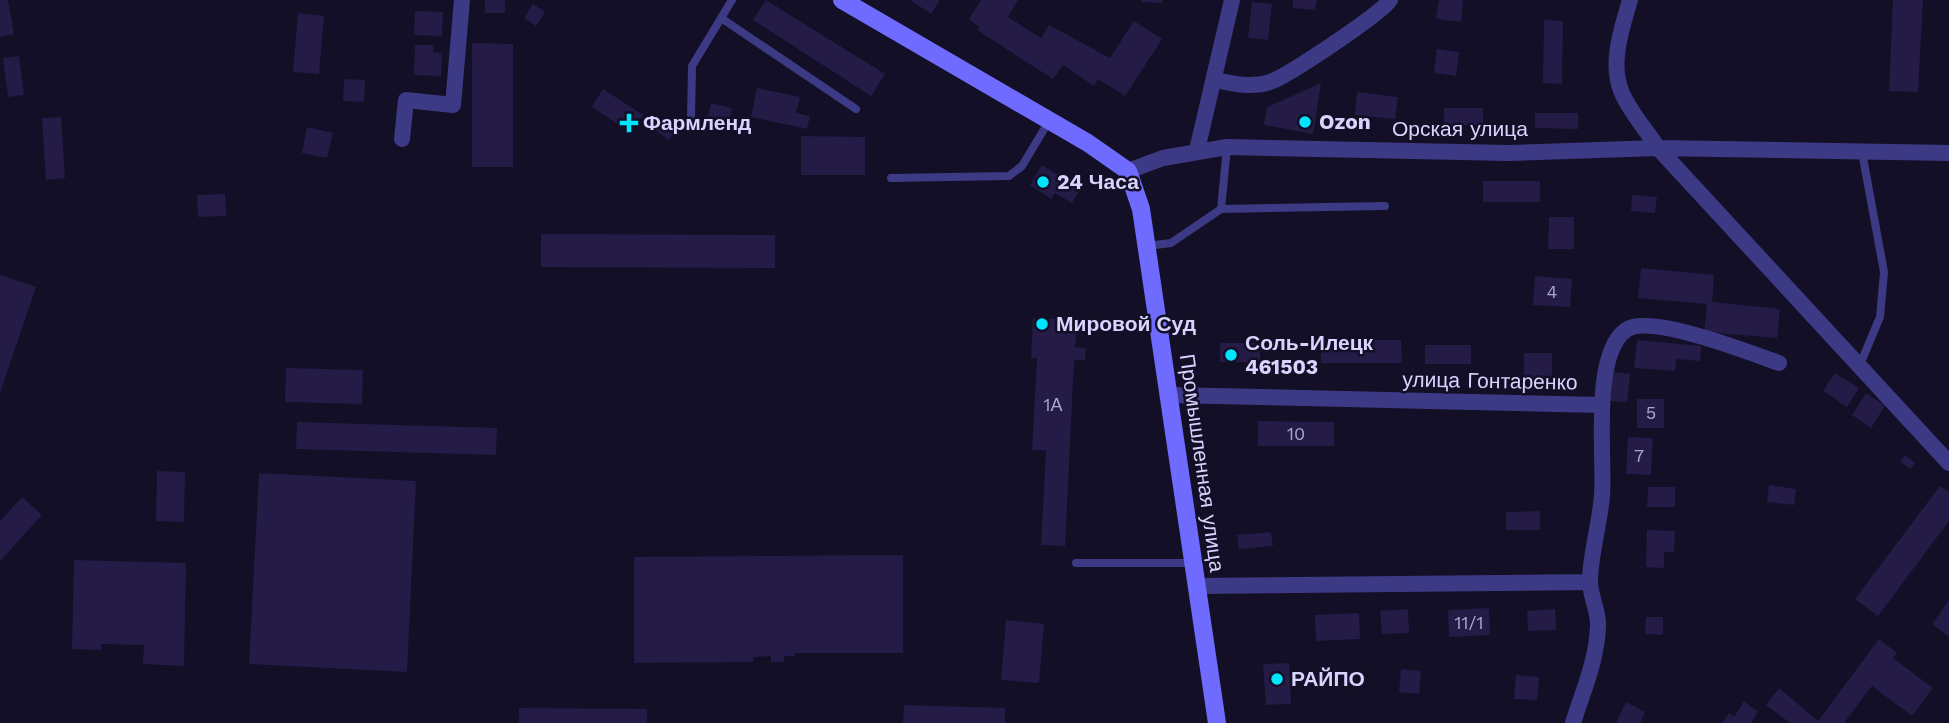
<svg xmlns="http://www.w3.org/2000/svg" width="1949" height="723" viewBox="0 0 1949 723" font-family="'Work Sans',sans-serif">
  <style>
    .building { fill: #241b47 }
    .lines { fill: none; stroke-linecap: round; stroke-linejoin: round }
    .lane { stroke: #3d3a85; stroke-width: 8 }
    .street { stroke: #3d3a85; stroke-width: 16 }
    .secondary { stroke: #6f6bff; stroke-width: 18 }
    .poi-dot { fill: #00e5ff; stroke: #130f26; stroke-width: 2.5 }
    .labels { text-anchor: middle; stroke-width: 5; stroke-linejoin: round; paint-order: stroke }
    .number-label { font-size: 18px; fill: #aca6d1 }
    .poi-label { font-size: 21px; font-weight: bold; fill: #d9d4ff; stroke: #130f26; text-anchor: start }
    .street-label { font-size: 21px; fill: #d9d4ff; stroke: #130f26 }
  </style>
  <rect width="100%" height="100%" fill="#130f26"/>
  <path class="building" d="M0 0H8L14 34 0 37Z
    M485 0H505V13H485Z
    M766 0 885 74 871 96 753 20Z
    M910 0H940L931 14Z
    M981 0H1018L1008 17 1041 38 1049 25 1110 58 1134 21 1162 39 1125 96 1098 79 1094 86 1063 65 1053 79 977 30 979 27 969 19Z
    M1141 0H1162V3L1141 2Z
    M1293 0H1317L1315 10 1293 8Z
    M1439 0H1463L1461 22 1436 19Z
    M1893 0H1923L1918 92 1889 91Z
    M1252 2 1272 4 1268 40 1248 38Z
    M533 4 545 12 536 26 524 18Z
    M415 11 443 12 442 36 414 35Z
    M298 13 324 16 319 74 293 72Z
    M1544 20 1563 21 1562 84 1543 83Z
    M472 43 513 44V167H472Z
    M415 45H433V52L442 53 441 76 414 75Z
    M1437 49 1459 52 1456 76 1434 73Z
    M19 56 24 95 8 97 3 58Z
    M344 79 365 80 364 102 343 101Z
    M1321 83 1313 134 1264 125 1267 107Z
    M757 88 800 97 796 113 810 116 807 129 751 117Z
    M603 89 643 115 631 133 592 107Z
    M1357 92 1398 97 1395 119 1355 115Z
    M711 103 732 108 727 132 705 127Z
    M1444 108H1483V125H1444Z
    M1535 113H1578V129L1535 128Z
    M61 117 65 178 46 180 42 118Z
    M661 121 675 131 669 140 655 130Z
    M307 127 333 133 327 158 302 153Z
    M801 136 865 137V175H801Z
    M1042 165 1080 189 1072 203 1055 193 1051 199 1030 185Z
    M1483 181H1540V202H1483Z
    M225 194 226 216 198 217 197 195Z
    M1632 195 1657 197 1655 213 1631 211Z
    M1549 217H1574V249H1548Z
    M541 234 775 235V268L541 267Z
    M1641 268 1714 275 1712 302 1780 309 1777 338 1704 332 1707 304 1638 298Z
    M1 275 36 287 0 393V277Z
    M1535 276 1572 279 1570 307 1533 305Z
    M1033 318 1077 320 1075 347 1086 348 1085 360H1074L1065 546 1041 545 1046 450H1032L1037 358H1031Z
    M1321 340H1401L1402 363H1321Z
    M1637 340 1701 346 1700 361 1676 359 1675 371 1634 368Z
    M1220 343H1260V362H1220Z
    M1425 345H1471V364H1425Z
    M1524 353H1552V379H1524Z
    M286 368 363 370 362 404 285 402Z
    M1612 372 1630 374 1627 402 1609 401Z
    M1835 373 1859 388 1847 407 1823 391Z
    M1866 393 1885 406 1871 428 1852 415Z
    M1637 399H1664V428H1637Z
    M1258 421 1334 422V446H1258Z
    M297 422 497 428 496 455 296 449Z
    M1628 437 1653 438 1651 475 1626 474Z
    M1905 455 1915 463 1910 469 1900 461Z
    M157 471 185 472 184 522 156 521Z
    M259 473 416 481 407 672 249 664Z
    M1769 485 1796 489 1794 505 1767 502Z
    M1940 486 1949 492V521L1878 616 1855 599Z
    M1648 487H1675V507H1647Z
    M22 497 42 515 0 561V521Z
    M1540 511V530H1506V512Z
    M1647 530 1675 531 1674 552H1664V568L1646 567Z
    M1271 532 1273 546 1239 549 1237 535Z
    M903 555V653H795V656H784V662H771V656L753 657V662L634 663V557Z
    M74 560 186 563 184 666 143 664 144 645 101 644V650L72 649Z
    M1949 600V637L1932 624Z
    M1489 608 1490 635 1449 637 1448 610Z
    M1408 609 1409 633 1382 634 1380 611Z
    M1555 609 1556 630 1528 631 1527 611Z
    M1359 613 1360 639 1316 641 1315 615Z
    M1646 617H1663V635L1645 634Z
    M1006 620 1044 624 1039 683 1001 680Z
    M1879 639 1897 653 1893 658 1933 688 1912 716 1872 686 1844 723H1790L1766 705 1779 688 1818 721Z
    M1289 663 1291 704 1266 705 1263 664Z
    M1401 669 1421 671 1419 694 1399 692Z
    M1516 675 1539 677 1537 700 1514 699Z
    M1744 701 1758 712 1751 723H1722L1729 713 1734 717Z
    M1626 702 1645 712 1640 723H1616Z
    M904 705 1005 708V723H903Z
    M519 708 647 709V723H519Z"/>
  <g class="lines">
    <path class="lane" d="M721 18 856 109
      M691 118 692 66 732 0
      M891 178 1009 176 1022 166 1049 121
      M1221 209 1227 147
      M1147 246 1171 243 1221 209 1385 206
      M1859 367 1880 317 1884 272 1862 152
      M1076 563H1192"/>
    <path class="street" d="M1630 0C1622 28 1609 64 1622 93 1630 112 1647 131 1658 148L1949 463
      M1216 80C1233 84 1252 88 1270 82 1286 77 1381 14 1390 0
      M402 139 406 100 453 105 462 0
      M1197 150 1232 0
      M1128 171 1163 158 1227 147 1508 153 1658 148 1949 153
      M1170 395 1601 405
      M1197 586 1589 582
      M1573 723C1583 691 1597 660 1598 626 1599 610 1589 595 1590 579 1591 551 1600 523 1602 495 1605 458 1591 355 1626 330 1650 313 1750 353 1779 363"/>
    <path class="secondary" d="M842 0 1088 143 1128 171 1141 209 1217 723"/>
  </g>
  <g class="poi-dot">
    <circle cx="1305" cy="122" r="7"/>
    <path d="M625.5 112.5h7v7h7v7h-7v7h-7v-7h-7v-7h7z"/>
    <circle cx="1043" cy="182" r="7"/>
    <circle cx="1042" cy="324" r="7"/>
    <circle cx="1231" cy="355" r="7"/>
    <circle cx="1277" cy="679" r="7"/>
  </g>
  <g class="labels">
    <g class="number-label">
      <text x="1552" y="298">4</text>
      <text x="1053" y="411">1А</text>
      <text x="1651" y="419">5</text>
      <text x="1296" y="440">10</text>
      <text x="1639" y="462">7</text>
      <text x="1469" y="629">11/1</text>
    </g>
    <g class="poi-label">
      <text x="1319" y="129">Ozon</text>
      <text x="643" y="130">Фармленд</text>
      <text x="1057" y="189">24 Часа</text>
      <text x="1056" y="331">Мировой Суд</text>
      <text x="1245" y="350">Соль-Илецк<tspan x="1245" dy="24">461503</tspan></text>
      <text x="1291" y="686">РАЙПО</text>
    </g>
    <g class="street-label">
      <text x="1460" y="136">Орская улица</text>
      <text transform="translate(1490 381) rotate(1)" y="7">улица Гонтаренко</text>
      <text transform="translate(1202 463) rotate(82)" y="7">Промышленная улица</text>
    </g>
  </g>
</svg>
